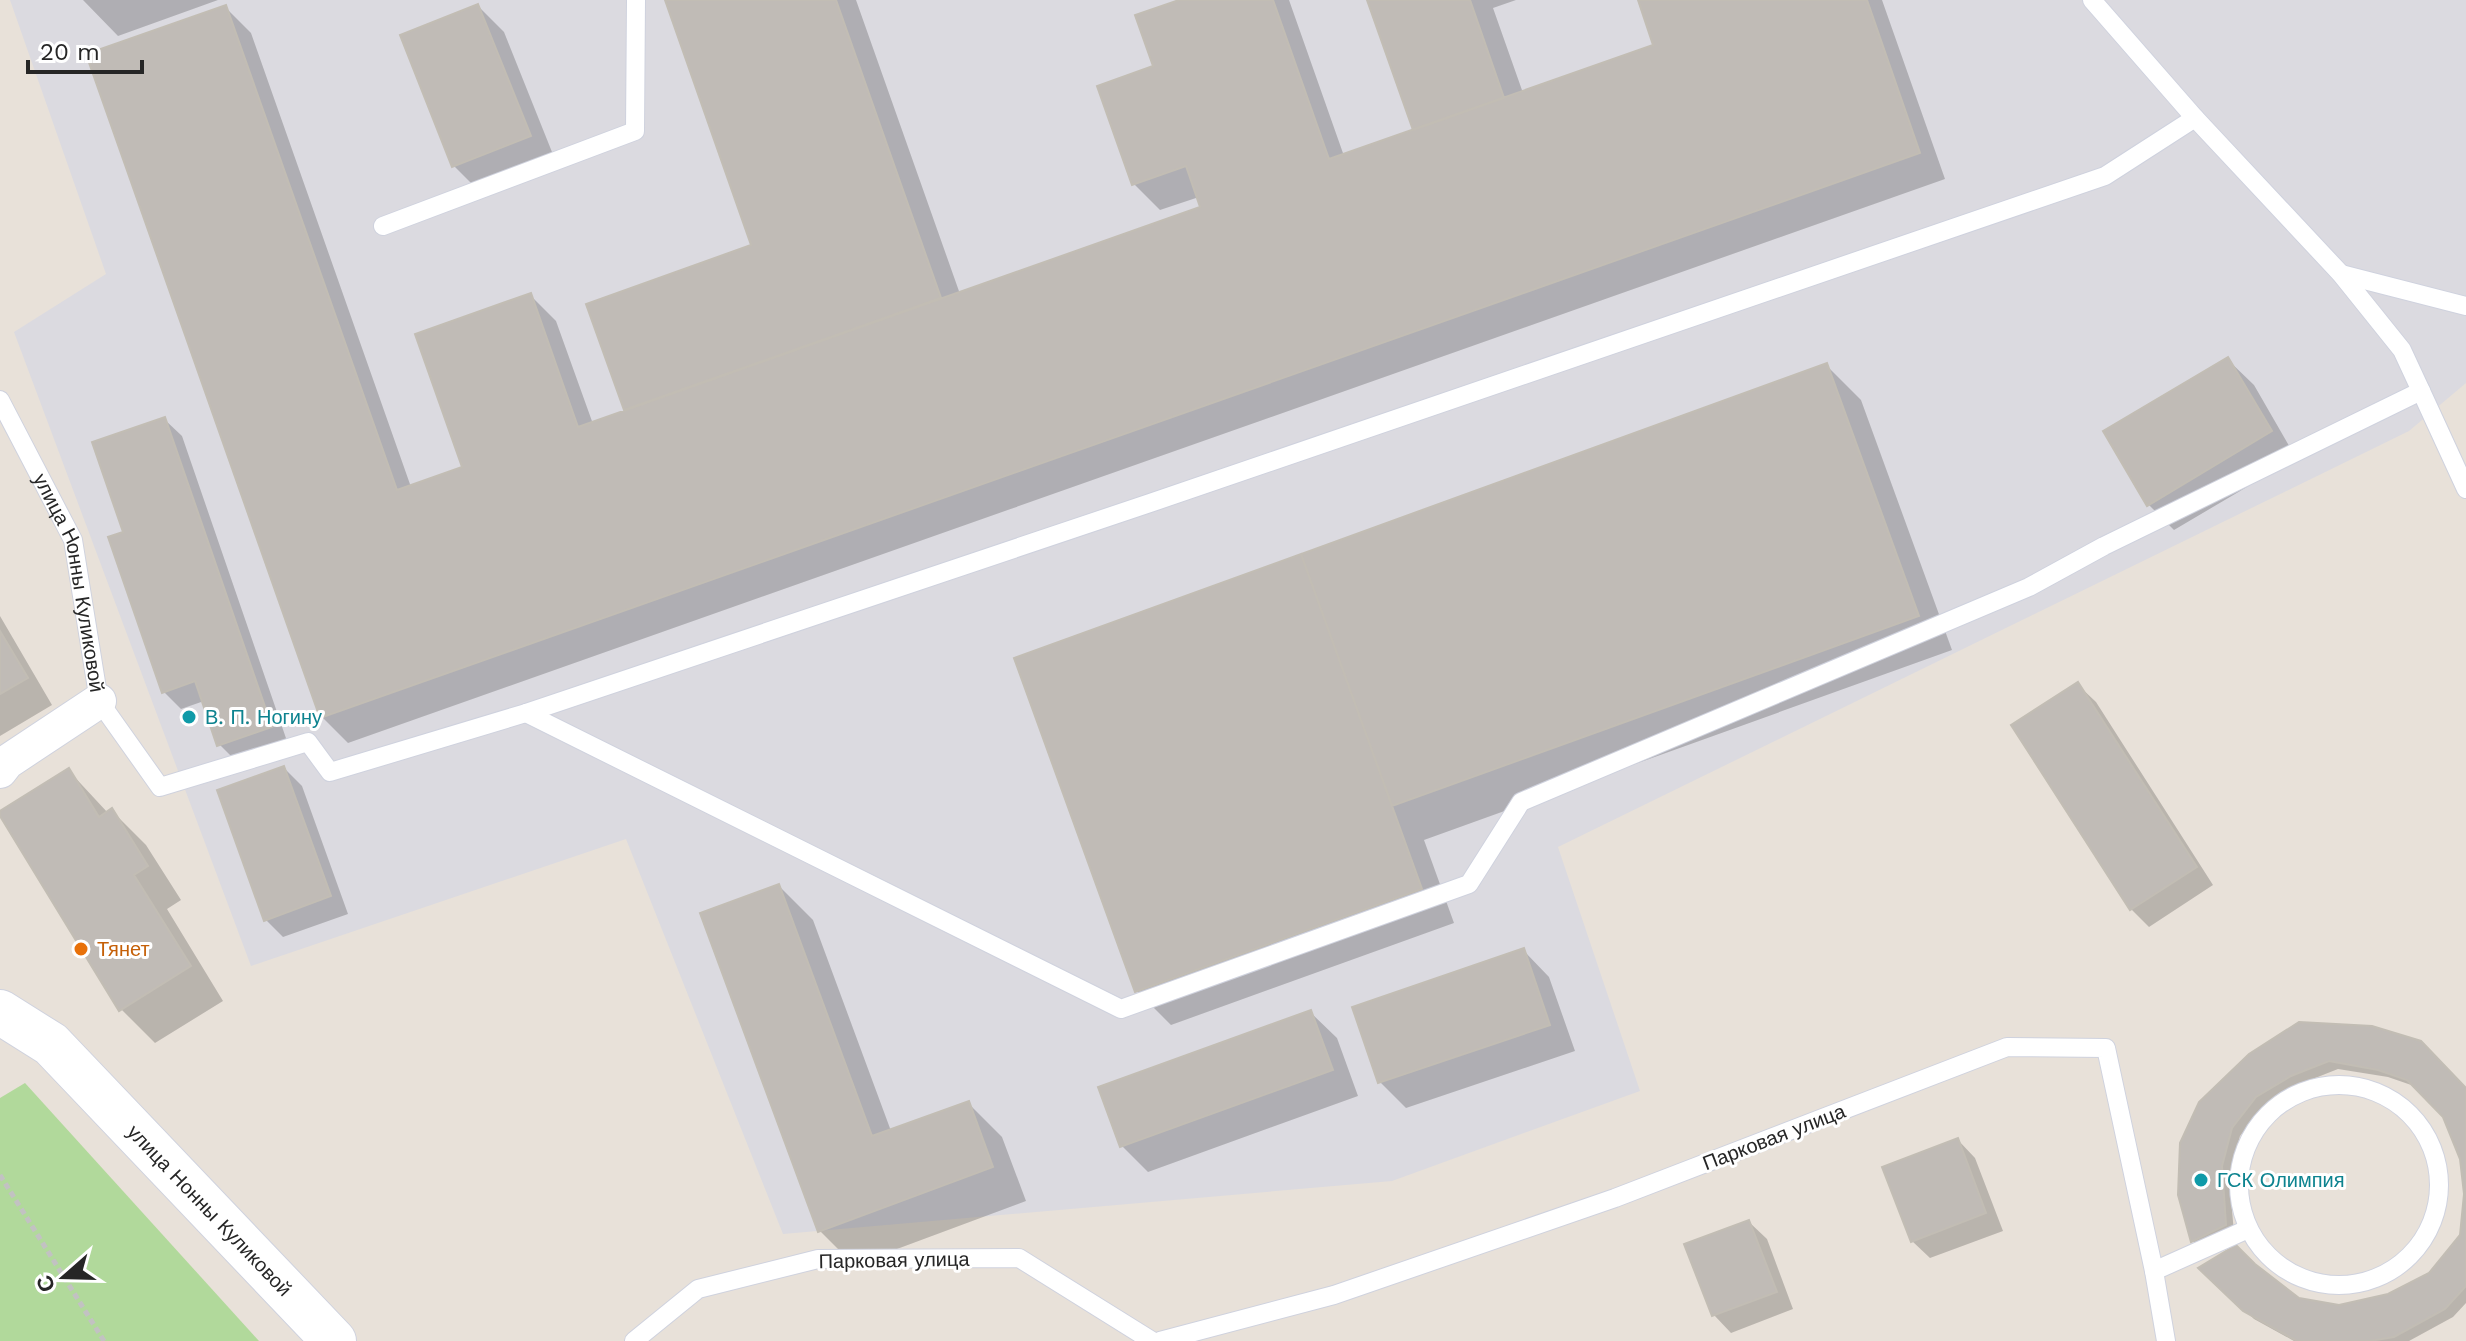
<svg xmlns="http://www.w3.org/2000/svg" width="2466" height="1341" viewBox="0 0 2466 1341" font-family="'Work Sans',sans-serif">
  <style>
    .industrial { fill: #dbdae0 }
    .green { fill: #b1d99b }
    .shadow { fill: #0003 }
    .building { fill: #c0bbb6; stroke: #c2bdb4; stroke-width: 2 }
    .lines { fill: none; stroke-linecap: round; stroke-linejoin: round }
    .lane-casing { stroke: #cfd2de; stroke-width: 20 }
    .street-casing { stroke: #cfd2de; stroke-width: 36 }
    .secondary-casing { stroke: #cfd2de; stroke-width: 46 }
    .path { stroke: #c2c2c2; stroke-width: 5; stroke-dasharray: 6 4; stroke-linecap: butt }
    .lane { stroke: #fff; stroke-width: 18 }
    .street { stroke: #fff; stroke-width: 34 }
    .secondary { stroke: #fff; stroke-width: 44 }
    .culture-dot { fill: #0f9aa8; stroke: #fff; stroke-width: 3 }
    .food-dot { fill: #e8710a; stroke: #fff; stroke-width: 3 }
    .labels { text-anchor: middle; stroke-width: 6; stroke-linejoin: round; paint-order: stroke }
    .street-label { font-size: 20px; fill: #262626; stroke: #fff }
    .culture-label { font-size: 20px; fill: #0d838f; stroke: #fff; text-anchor: start }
    .food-label { font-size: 20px; fill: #c56008; stroke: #fff; text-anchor: start }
  </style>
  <rect width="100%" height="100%" fill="#e8e1d9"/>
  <path class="industrial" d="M10 0H2466V383L2409 431 1558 847 1640 1091 1392 1181 783 1234 626 839 251 966 14 332 106 274Z"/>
  <path class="green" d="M25 1083 259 1341H0V1098Z"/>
  <path class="shadow" d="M83 0H218L118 36Z
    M667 0H856L960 294 1203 208 1199 197 1160 210 1134 184 1155 67 1185 0H1289L1344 156 1415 131 1369 0H1516L1493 8 1523 93 1656 46 1640 0H1882L1945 179 348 743 322 717 225 7 251 33 411 487 465 468 530 295 556 321 593 424 628 411 626 409 754 246Z
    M478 6 504 32 556 162 480 192 454 166Z
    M2227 359 2254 385 2296 458 2174 530 2148 504Z
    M1827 366 1861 400 1952 650 1424 840 1454 923 1171 1025 1137 991 1016 659Z
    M164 419 182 436 288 744 237 762 219 744 204 701 181 709 164 692Z
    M0 616 52 705 0 736Z
    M2078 685 2096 702 2213 885 2149 927 2131 909Z
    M284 768 302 786 348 914 283 937 266 920Z
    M69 771 108 813 112 811 146 845 181 900 167 909 223 1001 155 1043 121 1009Z
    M779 886 813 920 891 1131 968 1103 1002 1137 1026 1201 854 1265 820 1231Z
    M1523 950 1549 977 1575 1051 1406 1108 1380 1082Z
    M1310 1012 1337 1038 1358 1096 1148 1172 1122 1146Z
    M2300 1024 2466 1090V1190L2462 1159 2444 1116 2417 1087 2388 1077 2338 1069 2300 1084 2265 1105 2240 1136 2229 1175 2234 1233 2201 1249 2193 1241 2180 1195Z
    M1958 1140 1975 1158 2003 1231 1930 1258 1912 1241Z
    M2466 1198V1303L2453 1317 2409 1341H2294L2254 1319 2202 1268 2254 1265 2298 1300 2339 1307 2389 1296 2431 1275 2462 1235Z
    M1749 1222 1767 1239 1793 1309 1731 1333 1714 1315Z"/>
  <path class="building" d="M665 0H836L941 298 624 410 586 304 751 245Z
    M1179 0H1273L1329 159 1653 45 1638 0H1867L1920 153 320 718 86 54 226 5 397 490 462 467 415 334 531 293 578 427 1200 207 1186 166 1132 185 1097 86 1153 66 1135 15Z
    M1367 0H1470L1504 98 1413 130Z
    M478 4 531 136 452 167 400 35Z
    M2228 357 2272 431 2147 506 2103 431Z
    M1827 363 1919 616 1392 806 1301 554Z
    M165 417 272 727 217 746 195 681 162 693 108 537 123 532 92 442Z
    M1301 554 1422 889 1135 992 1014 658Z
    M0 631 28 678 0 694Z
    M2078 682 2197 867 2130 910 2011 725Z
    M284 766 331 896 264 921 217 790Z
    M69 768 99 817 112 808 148 866 134 875 191 966 119 1011 0 816V811Z
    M779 884 872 1136 969 1101 993 1167 818 1232 700 913Z
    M1524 948 1550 1025 1378 1083 1352 1007Z
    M1311 1010 1333 1070 1120 1147 1098 1087Z
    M2299 1022 2372 1026 2421 1041 2466 1088V1286L2445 1309 2394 1337 2370 1341H2297L2243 1311 2198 1268 2236 1245 2255 1264 2299 1298 2339 1305 2388 1294 2429 1273 2460 1235 2464 1194 2460 1159 2443 1117 2407 1080 2378 1070 2329 1061 2291 1076 2256 1097 2232 1128 2222 1166 2226 1225 2191 1242 2178 1195 2180 1143 2199 1102 2249 1054Z
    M1958 1138 1986 1213 1911 1242 1882 1167Z
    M1749 1220 1777 1292 1712 1316 1684 1244Z"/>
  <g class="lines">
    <g class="lane-casing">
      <g id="lane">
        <path d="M383 226 635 131 636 0"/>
        <path d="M2341 274 2466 306"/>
        <path d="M2421 391 2466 489"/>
        <path id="s1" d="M0 400 73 540 99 701 160 787 308 742 330 772 526 713 1150 503 2105 176 2195 118"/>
        <path d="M526 713 1121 1009 1469 884 1521 802 2029 587 2104 546 2421 391 2402 350 2341 274 2195 118 2092 0"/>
        <circle cx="2339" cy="1185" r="100"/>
        <path d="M2154 1271 2248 1229"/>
        <path d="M634 1341 698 1289 818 1259 1019 1258 1152 1341"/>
        <path d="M1160 1341 1334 1295 1615 1198 2007 1047 2106 1048 2154 1271 2166 1341"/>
      </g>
    </g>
    <g class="street-casing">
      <path id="street" d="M0 771 7 762 99 701"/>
    </g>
    <g class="secondary-casing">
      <g id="secondary">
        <path id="s2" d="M0 1012 51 1044 334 1341"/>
      </g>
    </g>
    <path class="path" d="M0 1175 104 1341"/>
    <use href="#lane" class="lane"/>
    <use href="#street" class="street"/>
    <use href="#secondary" class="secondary"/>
  </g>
  <g class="culture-dot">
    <circle cx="189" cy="717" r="8"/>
    <circle cx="2201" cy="1180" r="8"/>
  </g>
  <circle class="food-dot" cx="81" cy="949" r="8"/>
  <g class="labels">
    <g class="street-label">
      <text dy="7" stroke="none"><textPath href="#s1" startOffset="198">улица Нонны Куликовой</textPath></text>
      <text transform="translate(1774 1137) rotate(-21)" y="7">Парковая улица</text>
      <text dy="7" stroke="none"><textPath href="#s2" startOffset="290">улица Нонны Куликовой</textPath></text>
      <text transform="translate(894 1260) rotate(-1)" y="7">Парковая улица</text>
    </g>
    <g class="culture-label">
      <text x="205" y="724">В. П. Ногину</text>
      <text x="2217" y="1187">ГСК Олимпия</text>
    </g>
    <g class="food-label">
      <text x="97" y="956">Тянет</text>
    </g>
  </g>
  <g transform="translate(64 1277) rotate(250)" stroke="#ffffff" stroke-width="6" paint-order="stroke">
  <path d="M0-6L14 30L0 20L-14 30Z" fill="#262626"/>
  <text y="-12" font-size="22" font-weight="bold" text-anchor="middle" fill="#262626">С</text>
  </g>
  <path d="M28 60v12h114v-12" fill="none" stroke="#262626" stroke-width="4"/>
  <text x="40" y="60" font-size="24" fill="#262626" stroke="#ffffff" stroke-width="6" paint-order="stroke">20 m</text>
</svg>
